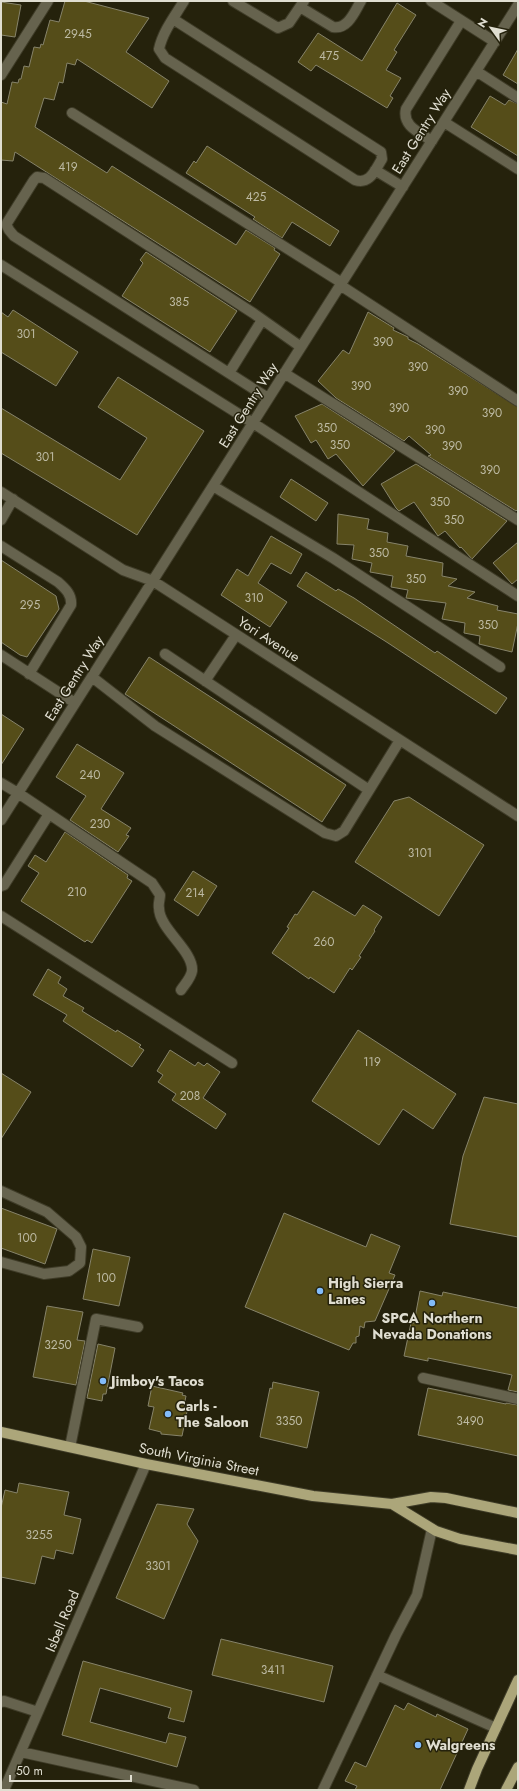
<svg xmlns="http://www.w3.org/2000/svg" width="519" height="1791" viewBox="0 0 519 1791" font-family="Jost,sans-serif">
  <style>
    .building { fill: #554d19; stroke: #86836a }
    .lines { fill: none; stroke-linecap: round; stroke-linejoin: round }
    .minor-casing { stroke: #3f3c28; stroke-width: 12 }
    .major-casing { stroke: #3f3c28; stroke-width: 12 }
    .minor { stroke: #66634e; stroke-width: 10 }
    .major { stroke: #aca67a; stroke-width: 10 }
    .poi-dot { fill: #82bcfa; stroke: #25220c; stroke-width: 1.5 }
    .labels { text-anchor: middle; stroke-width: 3; stroke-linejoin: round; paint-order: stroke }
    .number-label { font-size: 12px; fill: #bdbaa3 }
    .street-label { font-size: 14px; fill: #e0ded1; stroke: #25220c }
    .poi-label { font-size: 14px; font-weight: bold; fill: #e0ded1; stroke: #25220c; text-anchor: start }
  </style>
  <rect width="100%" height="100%" fill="#25220c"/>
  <path class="building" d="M65 1H84L149 18 126 52 169 81 152 108 77 59 75 65 67 63 63 83 59 82 54 100 44 98 35 127 107 173 112 166 236 245 246 230 275 248 274 250 280 254 250 302 15 152 13 161 1 160V102L7 104 12 82 18 83 19 79H21L24 66 29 67 34 47 40 48 41 44 43 45 50 20 59 22Z
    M1 2 21 5 15 37 1 35Z
    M397 3 416 15 394 50 397 52 386 70 401 78 390 96 393 98 387 108 316 65 311 71 298 62 318 33 362 61Z
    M518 49V84L503 75Z
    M490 96 505 105 509 100 518 104V156L471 127Z
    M207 146 339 231 330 246 292 222 282 238 253 219 255 217 186 173 194 161 196 163Z
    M146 252 237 311 210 352 122 296 143 263 140 260Z
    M13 310 78 352 56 386 1 352V312L8 317Z
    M368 312 394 328 393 330 408 337V339L418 344 518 407V509L516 511 428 456 431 455 409 436 404 441 336 398 318 381 343 350 349 354Z
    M118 377 204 431 137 535 1 453V408L120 480 147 438 98 407Z
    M322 404 395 451 363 486 336 454 328 459 316 440 311 443 295 416Z
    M416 464 507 521 472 559 461 547 460 548 445 531 438 536 414 502 399 511 396 508 381 484Z
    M291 479 328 503 316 521 280 497Z
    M338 514 369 519 367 529 388 533 387 542 408 546 406 556 443 563 442 576 457 579 448 586 475 592 467 598 498 606 497 610 518 614V623L512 652 479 644 480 636 464 633 465 623 442 619 446 603 406 598 408 590 391 587 393 576 370 572 372 563 352 559 354 545 337 544Z
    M271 536 302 554 291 574 271 563 258 583 287 602 270 627 221 595 237 569 248 576Z
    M518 542V579L512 584 493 563Z
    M1 560 56 596 59 609 27 657 20 655 1 642Z
    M306 572 336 591 338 589 354 598 435 653 437 651 507 698 496 714 385 641 297 586Z
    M149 657 346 785 322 822 125 694Z
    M1 714 24 729 1 765Z
    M77 744 124 773 101 809 131 828 126 835 129 836 118 852 70 820 86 796 56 777Z
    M409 797 484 845 439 916 355 862 394 801Z
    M65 832 128 875 127 878 132 881 92 943 87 940 85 942 21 901 39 873 28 866 35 855 46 862Z
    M193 871 217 886 198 916 174 900Z
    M313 891 355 916 363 905 382 917 374 930 375 931 359 956 361 957 352 970 350 968 334 993 310 977 309 979 272 953 289 928 287 927 295 914 297 915Z
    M48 969 61 977 58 983 67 989 63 996 84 1008 82 1011 116 1032 117 1030 141 1045 139 1047 144 1050 132 1067 63 1021 67 1015 33 995Z
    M358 1030 456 1094 433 1129 403 1109 379 1145 312 1101Z
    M170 1050 195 1066 198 1062 204 1066 207 1063 220 1072 203 1098 226 1114 216 1129 172 1100 176 1094 158 1082 163 1075 157 1071Z
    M1 1073 31 1092 1 1139Z
    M484 1097 518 1104V1237L450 1224 463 1156Z
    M1 1208 57 1229 45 1264 1 1248Z
    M284 1213 366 1247 371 1234 400 1246 389 1273 395 1275 375 1321 365 1322 364 1328 360 1326 359 1336 356 1337V1343H353L349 1350 245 1307Z
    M93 1249 130 1257 119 1306 83 1299Z
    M420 1291 442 1296 443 1292 518 1308V1392L508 1390 512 1375 428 1358V1361L404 1356 411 1323H414Z
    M47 1306 83 1312 77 1340 85 1341 76 1385 33 1377Z
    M98 1344 115 1348 106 1394H103L102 1401 87 1398Z
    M273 1382 319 1392 307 1448 260 1437 270 1388 272 1389Z
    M152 1386 183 1393 182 1395 186 1396 184 1406 188 1407 182 1436 161 1434V1432L149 1429 154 1407 148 1406Z
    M428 1388 506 1404V1403L518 1405V1456L418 1435Z
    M19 1483 69 1492 64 1515 81 1519 73 1554 56 1550 54 1559 42 1556 35 1584 1 1577V1508L5 1490 17 1493Z
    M157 1504 194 1509 187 1524 198 1541 164 1619 116 1598Z
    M221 1639 333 1666 324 1702 212 1675Z
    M83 1661 192 1691 184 1722 168 1718 171 1708 100 1688 90 1722 166 1743 169 1733 186 1737 177 1767 62 1735Z
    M408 1703 436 1717 437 1714 468 1729 440 1790H355L357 1786 345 1781 355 1762 366 1767 395 1705 404 1710Z"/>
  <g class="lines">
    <g class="minor-casing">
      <path id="minor" d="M233 1 278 28 289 23 304 1
        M431 1 495 42
        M300 7 333 27C348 30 355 11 361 1
        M173 19 381 152 382 159C375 170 370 185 355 180L165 58 159 49C163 31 175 16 184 1
        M476 71 518 98
        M1 75 48 1
        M72 113 342 283
        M444 122 518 169
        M432 141C419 132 402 126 406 109L461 21
        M375 170 403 187
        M1 265 253 423 518 596
        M340 285 518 401
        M229 373 262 320
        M284 373 518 520
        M268 398 14 236 9 230 7 226V223L34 180 37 177 44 178 253 313 301 347
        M213 486 333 558 500 667
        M1 492 123 570 153 581 518 816
        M1 520 13 499
        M1 546 58 582C66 589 72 595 71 605L29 674
        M165 654 369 790
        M1 655 75 703
        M92 677 155 726 325 833 336 836 344 831 400 740
        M205 681 236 635
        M1 783 18 793 152 883 160 895C160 899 158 904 159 908 159 929 194 951 192 971 191 978 185 984 181 990
        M1 820 518 5
        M1 886 4 885 49 814
        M1 916 232 1063
        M1 1191 47 1212 76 1237 81 1247 80 1263 69 1271 44 1274 1 1262
        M423 1378 518 1399
        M70 1447 96 1319 138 1327
        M377 1675 496 1728
        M1 1702 4 1701 38 1712
        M21 1752 194 1790
        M4 1790 146 1464
        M323 1790 396 1635 417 1595 432 1529"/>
    </g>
    <g class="major-casing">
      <path id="major" d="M1 1432 146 1464 313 1496 392 1504 431 1497 446 1498 518 1513
        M392 1504 436 1531 460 1539 518 1550
        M469 1790 477 1769 518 1680
        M506 1790 518 1767"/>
    </g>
    <use href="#minor" class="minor"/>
    <use href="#major" class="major"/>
  </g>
  <g class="poi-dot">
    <circle cx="320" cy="1291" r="4"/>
    <circle cx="432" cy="1303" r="4"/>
    <circle cx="103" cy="1381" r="4"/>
    <circle cx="168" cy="1414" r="4"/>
    <circle cx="418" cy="1745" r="4"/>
  </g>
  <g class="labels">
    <g class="number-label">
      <text x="78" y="38">2945</text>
      <text x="329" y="60">475</text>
      <text x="68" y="171">419</text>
      <text x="256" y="201">425</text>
      <text x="179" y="306">385</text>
      <text x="26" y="338">301</text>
      <text x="383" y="346">390</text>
      <text x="418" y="371">390</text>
      <text x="361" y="390">390</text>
      <text x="458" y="395">390</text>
      <text x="399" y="412">390</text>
      <text x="492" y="417">390</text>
      <text x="327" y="432">350</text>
      <text x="435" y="434">390</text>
      <text x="340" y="449">350</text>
      <text x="452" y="450">390</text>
      <text x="45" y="461">301</text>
      <text x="490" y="474">390</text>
      <text x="440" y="506">350</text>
      <text x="454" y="524">350</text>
      <text x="379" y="557">350</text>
      <text x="416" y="583">350</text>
      <text x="254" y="602">310</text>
      <text x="30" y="609">295</text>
      <text x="488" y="629">350</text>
      <text x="90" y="779">240</text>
      <text x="100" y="828">230</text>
      <text x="420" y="857">3101</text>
      <text x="77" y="896">210</text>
      <text x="195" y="897">214</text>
      <text x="324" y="946">260</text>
      <text x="372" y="1066">119</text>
      <text x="190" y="1100">208</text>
      <text x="27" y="1242">100</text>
      <text x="106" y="1282">100</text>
      <text x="58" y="1349">3250</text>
      <text x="289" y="1425">3350</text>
      <text x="470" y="1425">3490</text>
      <text x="39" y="1539">3255</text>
      <text x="158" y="1570">3301</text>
      <text x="273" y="1674">3411</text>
    </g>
    <g class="street-label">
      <text transform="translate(421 131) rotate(-58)" y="5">East Gentry Way</text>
      <text transform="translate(248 405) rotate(-58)" y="5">East Gentry Way</text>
      <text transform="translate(269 639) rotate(33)" y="5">Yori Avenue</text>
      <text transform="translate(74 678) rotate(-58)" y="5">East Gentry Way</text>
      <text transform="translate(199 1459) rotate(11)" y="5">South Virginia Street</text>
      <text transform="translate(62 1621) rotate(-67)" y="5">Isbell Road</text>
    </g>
    <g class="poi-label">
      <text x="328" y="1288">High Sierra<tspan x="328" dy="16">Lanes</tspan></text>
      <text x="432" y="1323" text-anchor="middle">SPCA Northern<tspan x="432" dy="16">Nevada Donations</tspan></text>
      <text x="111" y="1386">Jimboy's Tacos</text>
      <text x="176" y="1411">Carls -<tspan x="176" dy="16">The Saloon</tspan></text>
      <text x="426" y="1750">Walgreens</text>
    </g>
  </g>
  <rect width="519" height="1791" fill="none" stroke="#e0ded1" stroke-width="4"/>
  <g transform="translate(491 28) rotate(303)" stroke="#25220c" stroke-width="3" paint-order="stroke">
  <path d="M0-3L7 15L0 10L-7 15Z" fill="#e0ded1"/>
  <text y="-6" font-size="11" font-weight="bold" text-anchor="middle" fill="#e0ded1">N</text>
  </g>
  <path d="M10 1775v6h121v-6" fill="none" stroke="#e0ded1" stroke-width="2"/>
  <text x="16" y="1775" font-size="12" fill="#e0ded1" stroke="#25220c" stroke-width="3" paint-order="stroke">50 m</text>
</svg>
